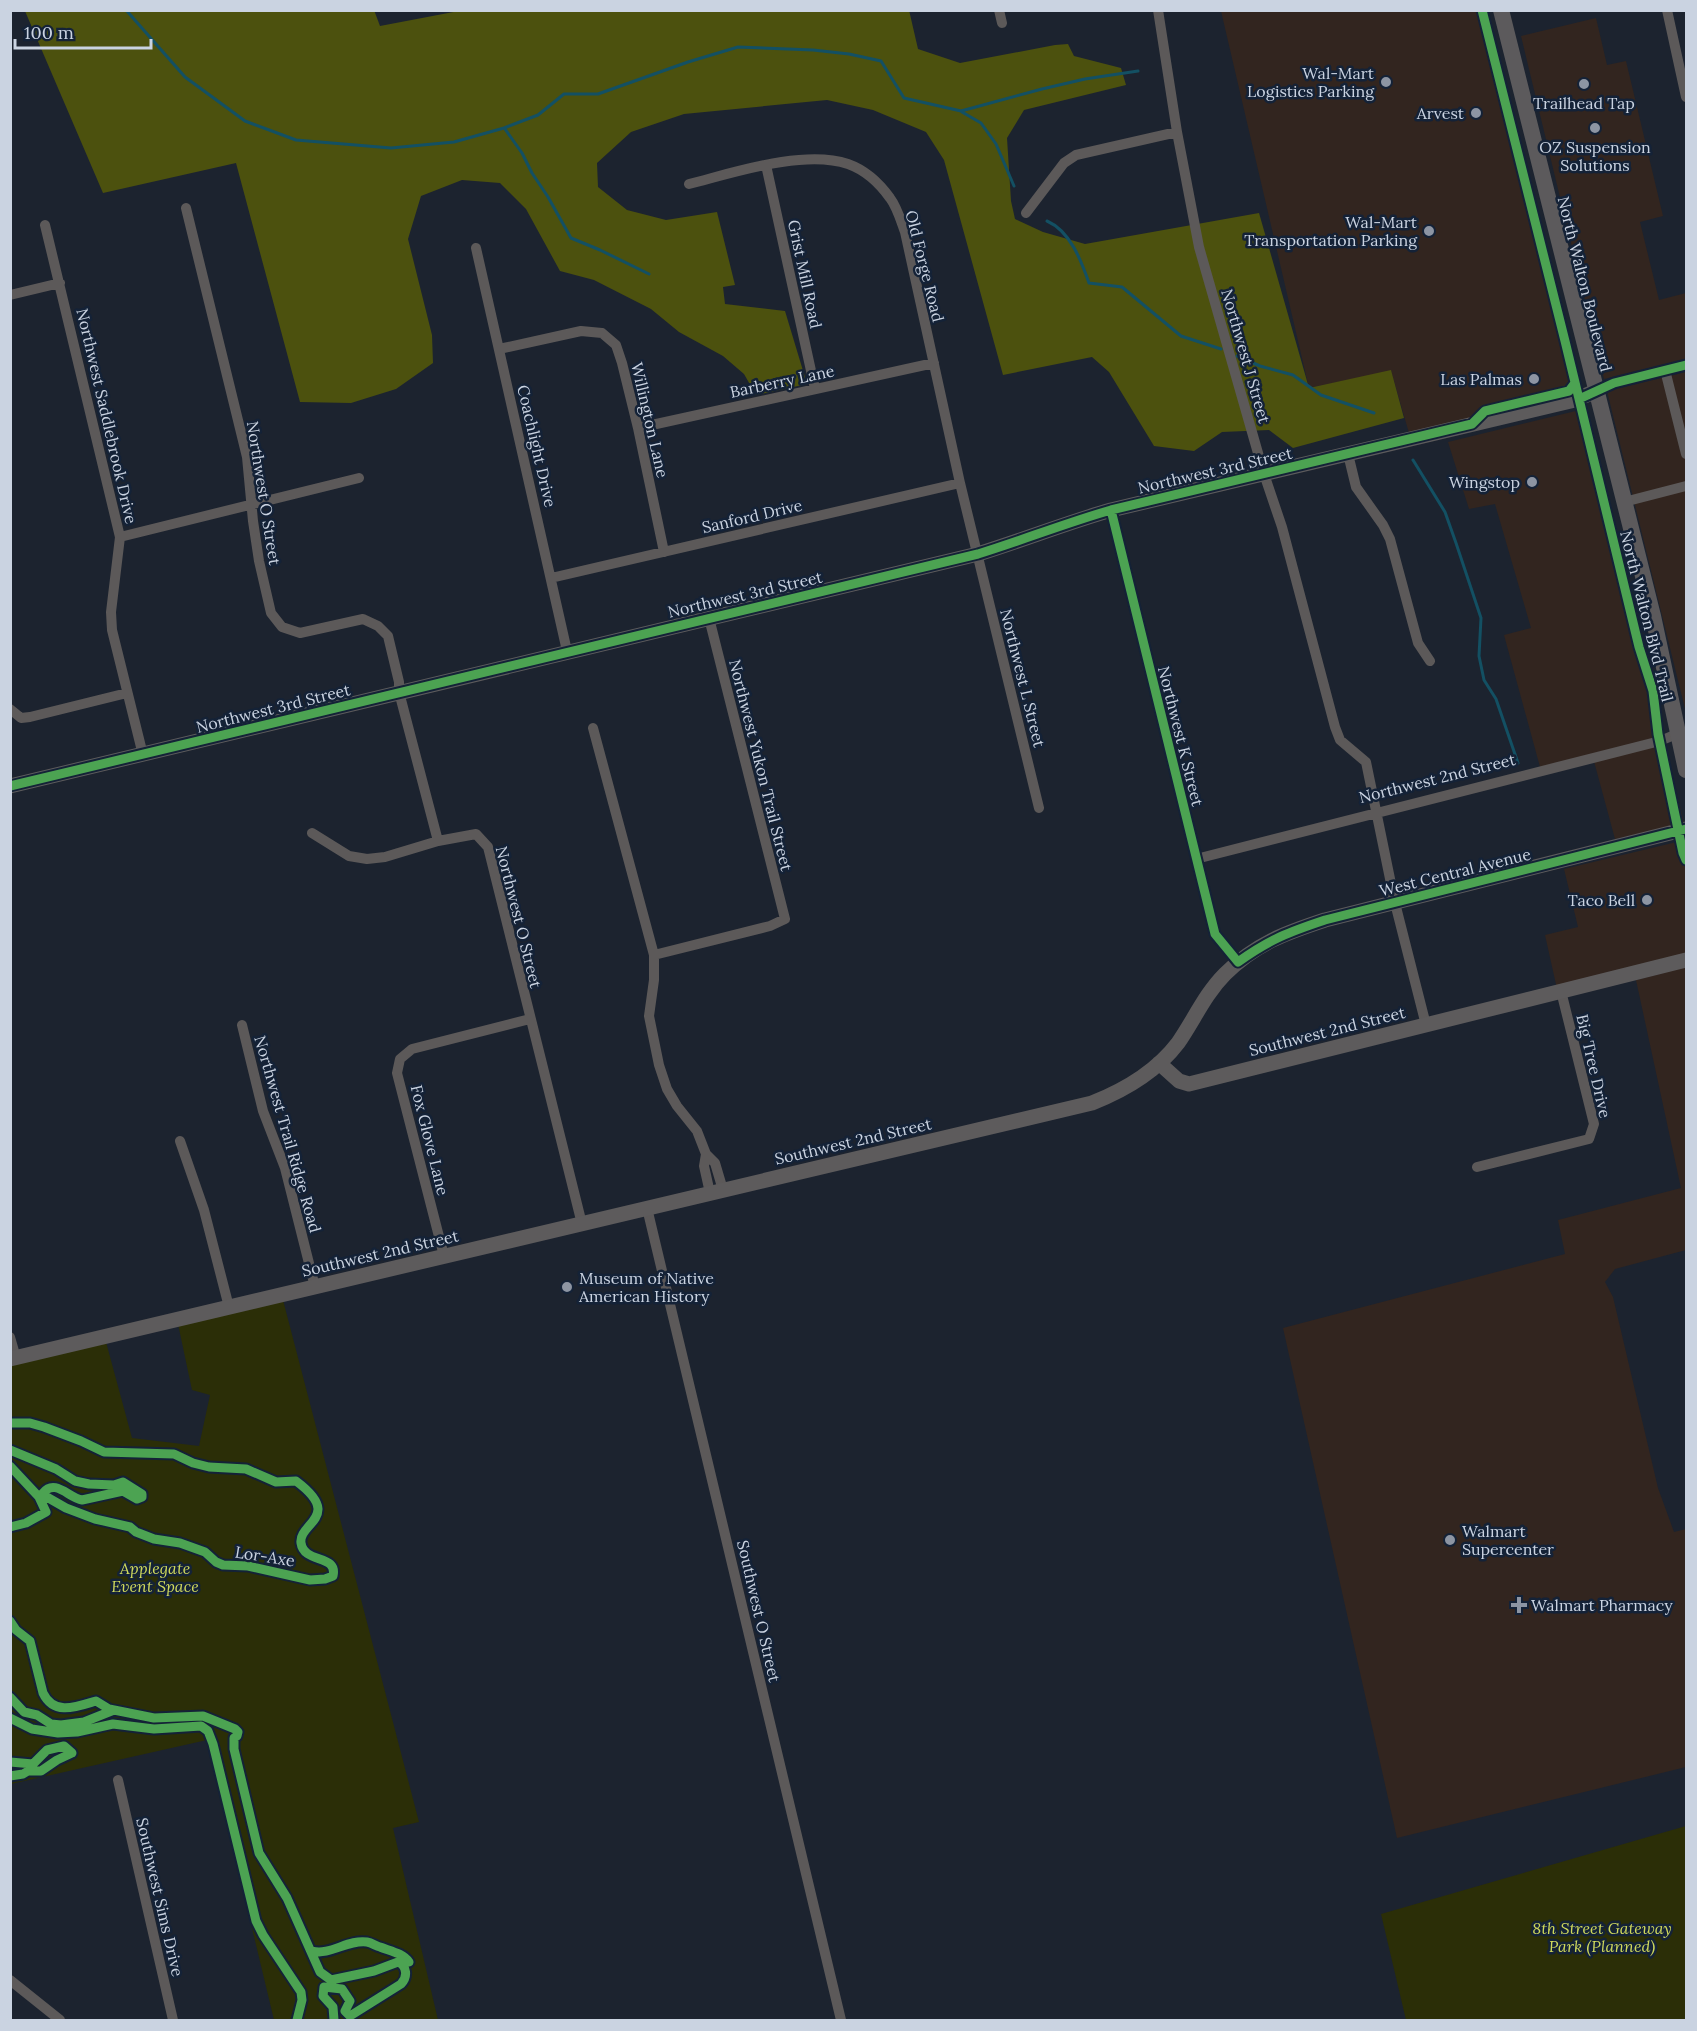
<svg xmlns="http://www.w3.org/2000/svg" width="1697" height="2031" viewBox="0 0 1697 2031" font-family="Lora,serif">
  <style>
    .commercial { fill: #32251f }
    .green { fill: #2b2e07 }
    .forest { fill: #4c510e }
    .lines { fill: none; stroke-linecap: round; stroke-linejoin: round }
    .stream { stroke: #135063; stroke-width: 3 }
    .street { stroke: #5c5959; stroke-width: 10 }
    .secondary { stroke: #5d5b5c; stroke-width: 15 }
    .primary { stroke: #5c5a5c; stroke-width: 16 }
    .cycleway-casing { stroke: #142237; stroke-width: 13 }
    .cycleway { stroke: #4ca352; stroke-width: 9 }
    .poi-dot { fill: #8d95a3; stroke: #142237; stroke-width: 2 }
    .labels { text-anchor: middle; stroke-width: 5; stroke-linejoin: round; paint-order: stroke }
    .poi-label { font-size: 16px; fill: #cad3e1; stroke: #142237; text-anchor: end }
    .street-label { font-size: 16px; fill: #cad3e1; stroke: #142237 }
    .park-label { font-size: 16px; font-style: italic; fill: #d0d95c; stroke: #142237 }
  </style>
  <rect width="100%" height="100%" fill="#1c232f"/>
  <path class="commercial" d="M1221 11H1485L1580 391 1409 433 1391 371 1309 388Z
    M1596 18 1607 65 1626 61 1663 216 1640 222 1659 300 1686 293V359L1604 379 1521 36Z
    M1686 372V713L1607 391Z
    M1584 409 1684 823 1615 839 1592 754 1540 767 1504 635 1531 628 1495 504 1469 509 1448 442Z
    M1685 840 1686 956 1557 989 1545 935 1578 927 1564 869Z
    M1686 967V1250L1615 1269 1605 1282 1613 1297 1658 1488 1674 1532 1686 1529V1767L1397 1838 1283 1328 1565 1254 1558 1220 1681 1188 1636 980Z"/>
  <path class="green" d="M283 1300 419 1822 393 1828 438 2020H274L207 1740 11 1784 10 1363 106 1342 132 1438 199 1446 210 1395 192 1390 178 1324Z
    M1686 1826V2020H1406L1381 1914Z"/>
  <path class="forest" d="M374 10 380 26 464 10H909L918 49 960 63 1055 45 1068 44 1074 56 1121 68 1126 85 1024 110 1007 138 1011 201 1015 219 1043 232 1085 244 1259 213 1309 388 1391 370 1404 418 1293 448 1269 430 1222 432 1194 451 1154 446 1109 372 1092 357 1003 375 944 160 926 132 873 110 827 100 684 114 631 132 597 163 598 187 627 210 666 220 717 212 735 285 723 287 725 304 785 311 807 384 756 395 744 374 723 356 679 332 651 309 594 280 560 271 526 209 500 183 462 180 421 196 408 239 432 335 433 363 396 389 351 403 300 402 236 163 103 193 25 11Z"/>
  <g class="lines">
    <path class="stream" d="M126 10 185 77 245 121 296 140 391 148 454 142 504 128 538 115 564 94H598L688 62 738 47 813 50 849 54 881 61 904 98 961 111 1042 89 1085 79 1138 71
      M962 112 981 123 996 144 1014 186
      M505 129 522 153 532 173 548 197 571 238 600 250 649 274
      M1047 221C1070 231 1081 260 1089 283L1122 287 1181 336 1221 349
      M1237 356 1260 366 1293 375 1321 395 1374 413
      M1413 460 1445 512 1456 543 1481 618 1479 656 1484 680 1496 699 1518 763"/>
    <path class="street" d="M999 10 1002 23
      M1158 10 1177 132 1199 247 1264 474 1282 527 1335 727 1340 740 1366 762 1395 903 1426 1025
      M1667 10 1686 97
      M766 165 815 389
      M689 184C733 173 804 149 848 164 865 170 880 184 890 198 897 207 901 221 905 232L960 483 1039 808
      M186 208 247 457 253 521 259 561 271 613 282 627 300 633 363 619 378 626 388 636 399 682V692L438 841
      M1026 213 1064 163 1076 155 1177 132
      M45 225 120 537 111 612 112 630 143 755
      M476 248 567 651
      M10 295 60 283
      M499 349 581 331 602 333 616 345 622 363 638 428 664 552
      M1665 370 1686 454
      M1596 391 1614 383 1686 365
      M638 428 934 363
      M1348 454 1356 487 1383 525 1390 539 1418 643 1430 661
      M1624 502 1686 486
      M1111 510 1215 934 1238 962
      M120 537 359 478
      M551 578 960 483
      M10 709 21 718 30 717 127 693
      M593 728 654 955V980L649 1016 659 1065 667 1089 677 1106 697 1131 706 1154 715 1163 723 1190
      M312 833 349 856 367 859 385 857 438 841 476 834 488 847 582 1224
      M1196 859 1660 741 1679 733
      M654 955 770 926 785 919 709 618
      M242 1025 263 1111 285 1168 315 1287
      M180 1141 204 1210 229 1307
      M706 1154 704 1166 710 1193
      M1477 1167 1589 1139 1594 1124 1561 991
      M647 1208 841 2020
      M444 1256 397 1073 400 1059 412 1049 530 1019
      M10 1337 16 1358
      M118 1780 173 2020
      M10 1980 60 2020"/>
    <path class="secondary" d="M10 786 978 554C1023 540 1066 523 1111 510L1575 400 1596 391
      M1159 1063 1179 1081 1189 1084 1686 960
      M10 1359 1092 1103C1125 1090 1156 1072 1178 1043 1194 1020 1205 994 1225 974 1255 944 1285 933 1325 920L1686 829"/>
    <path class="primary" d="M1501 10 1653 616 1686 770"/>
    <g class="cycleway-casing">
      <path id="cycleway" d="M1482 10 1565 341 1639 647 1653 691 1658 734 1683 853 1686 860
        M1579 399 1614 383 1686 365
        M1111 510 1215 934 1238 962C1270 939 1289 932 1325 920L1686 829
        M10 786 978 554C1023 540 1066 523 1111 510L1472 424 1485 411 1569 391 1575 383
        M10 1423H30L44 1427 81 1441 104 1452 174 1454 193 1463 209 1467 246 1469 276 1482 296 1481C344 1517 298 1523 301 1543 304 1564 338 1554 333 1576L325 1579 310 1580 248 1566 223 1565 216 1562 205 1552 180 1543 154 1539 136 1532 130 1527 95 1519 66 1508 45 1496 43 1493C55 1478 69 1498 82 1500L123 1491 137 1499 142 1497V1494L123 1482 114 1485 89 1484 75 1481 56 1469 10 1450
        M10 1466 39 1497 46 1512 26 1523 10 1527
        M10 1621 16 1630 30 1641 43 1693C54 1716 76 1707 96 1701L109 1709 154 1718 203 1716 235 1729 238 1732 237 1736 234 1738V1749L259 1853 287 1898 320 1972 331 1980 374 1971 398 1962C407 1966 408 1977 401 1984L350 2016 345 2011 350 2001 342 1989 324 1987 323 1996 333 2007 334 2020
        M10 1697 24 1712 37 1715 51 1724 61 1725 84 1722 114 1710
        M10 1718 32 1729 58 1733 77 1732 113 1724 154 1729 201 1726 208 1731 213 1744 256 1921 263 1935 301 1992 302 2000 297 2020
        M10 1762 33 1764 47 1750 64 1746 72 1753 57 1760 41 1771H28L23 1774 10 1776
        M312 1951C330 1956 348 1939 367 1942 372 1943 376 1946 380 1947 390 1951 403 1953 409 1962"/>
    </g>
    <use href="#cycleway" class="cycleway"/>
  </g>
  <g class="poi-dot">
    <circle cx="1386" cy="82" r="6"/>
    <circle cx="1584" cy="84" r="6"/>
    <circle cx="1476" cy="113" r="6"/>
    <circle cx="1595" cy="128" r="6"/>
    <circle cx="1429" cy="231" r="6"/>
    <circle cx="1534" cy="379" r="6"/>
    <circle cx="1532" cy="482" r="6"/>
    <circle cx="1647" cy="900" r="6"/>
    <circle cx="567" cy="1287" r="6"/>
    <circle cx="1450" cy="1540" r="6"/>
    <path d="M1516 1596h6v6h6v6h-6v6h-6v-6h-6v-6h6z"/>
  </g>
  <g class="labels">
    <g class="poi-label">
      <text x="1374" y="79">Wal-Mart<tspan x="1374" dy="18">Logistics Parking</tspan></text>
      <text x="1584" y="109" text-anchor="middle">Trailhead Tap</text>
      <text x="1464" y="119">Arvest</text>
      <text x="1595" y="153" text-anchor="middle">OZ Suspension<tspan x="1595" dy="18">Solutions</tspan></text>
      <text x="1417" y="228">Wal-Mart<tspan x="1417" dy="18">Transportation Parking</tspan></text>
      <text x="1522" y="385">Las Palmas</text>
      <text x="1520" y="488">Wingstop</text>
      <text x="1635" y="906">Taco Bell</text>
      <text x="579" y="1284" text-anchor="start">Museum of Native<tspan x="579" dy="18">American History</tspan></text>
      <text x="1462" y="1537" text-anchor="start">Walmart<tspan x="1462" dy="18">Supercenter</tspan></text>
      <text x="1531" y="1611" text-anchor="start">Walmart Pharmacy</text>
    </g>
    <g class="street-label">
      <text transform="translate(925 266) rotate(76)" y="6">Old Forge Road</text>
      <text transform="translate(805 274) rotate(78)" y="6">Grist Mill Road</text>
      <text transform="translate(1585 284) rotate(76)" y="6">North Walton Boulevard</text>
      <text transform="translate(1246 356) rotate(74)" y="6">Northwest J Street</text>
      <text transform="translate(782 381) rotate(-12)" y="6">Barberry Lane</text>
      <text transform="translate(107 416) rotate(77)" y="6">Northwest Saddlebrook Drive</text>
      <text transform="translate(650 420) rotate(77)" y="6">Willington Lane</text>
      <text transform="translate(537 446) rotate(77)" y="6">Coachlight Drive</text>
      <text transform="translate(1215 470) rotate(-13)" y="6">Northwest 3rd Street</text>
      <text transform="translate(264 493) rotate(81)" y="6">Northwest O Street</text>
      <text transform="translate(752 516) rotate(-13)" y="6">Sanford Drive</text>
      <text transform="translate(745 594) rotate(-13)" y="6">Northwest 3rd Street</text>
      <text transform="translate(1647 616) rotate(76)" y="6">North Walton Blvd Trail</text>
      <text transform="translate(1023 678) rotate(76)" y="6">Northwest L Street</text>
      <text transform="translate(273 708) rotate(-14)" y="6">Northwest 3rd Street</text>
      <text transform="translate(1181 736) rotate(76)" y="6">Northwest K Street</text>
      <text transform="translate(761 765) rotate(76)" y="6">Northwest Yukon Trail Street</text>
      <text transform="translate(1437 778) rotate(-14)" y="6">Northwest 2nd Street</text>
      <text transform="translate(1455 872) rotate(-14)" y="6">West Central Avenue</text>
      <text transform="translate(519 917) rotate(76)" y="6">Northwest O Street</text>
      <text transform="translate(1327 1031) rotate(-14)" y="6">Southwest 2nd Street</text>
      <text transform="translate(1594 1066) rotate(77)" y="6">Big Tree Drive</text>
      <text transform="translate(288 1134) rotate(74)" y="6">Northwest Trail Ridge Road</text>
      <text transform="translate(430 1140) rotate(76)" y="6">Fox Glove Lane</text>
      <text transform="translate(853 1141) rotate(-13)" y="6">Southwest 2nd Street</text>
      <text transform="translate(380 1253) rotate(-13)" y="6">Southwest 2nd Street</text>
      <text transform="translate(265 1556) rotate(9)" y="6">Lor-Axe</text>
      <text transform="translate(759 1611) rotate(77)" y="6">Southwest O Street</text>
      <text transform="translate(160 1897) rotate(77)" y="6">Southwest Sims Drive</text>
    </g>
    <g class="park-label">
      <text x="155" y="1574">Applegate<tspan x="155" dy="18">Event Space</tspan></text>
      <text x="1602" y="1934">8th Street Gateway<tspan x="1602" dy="18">Park (Planned)</tspan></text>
    </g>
  </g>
  <rect width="1697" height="2031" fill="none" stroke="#cad3e1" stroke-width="24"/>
  <path d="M15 39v9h136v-9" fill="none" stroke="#cad3e1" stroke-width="3"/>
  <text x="24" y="39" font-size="18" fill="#cad3e1" stroke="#142237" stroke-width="4.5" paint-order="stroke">100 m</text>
</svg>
